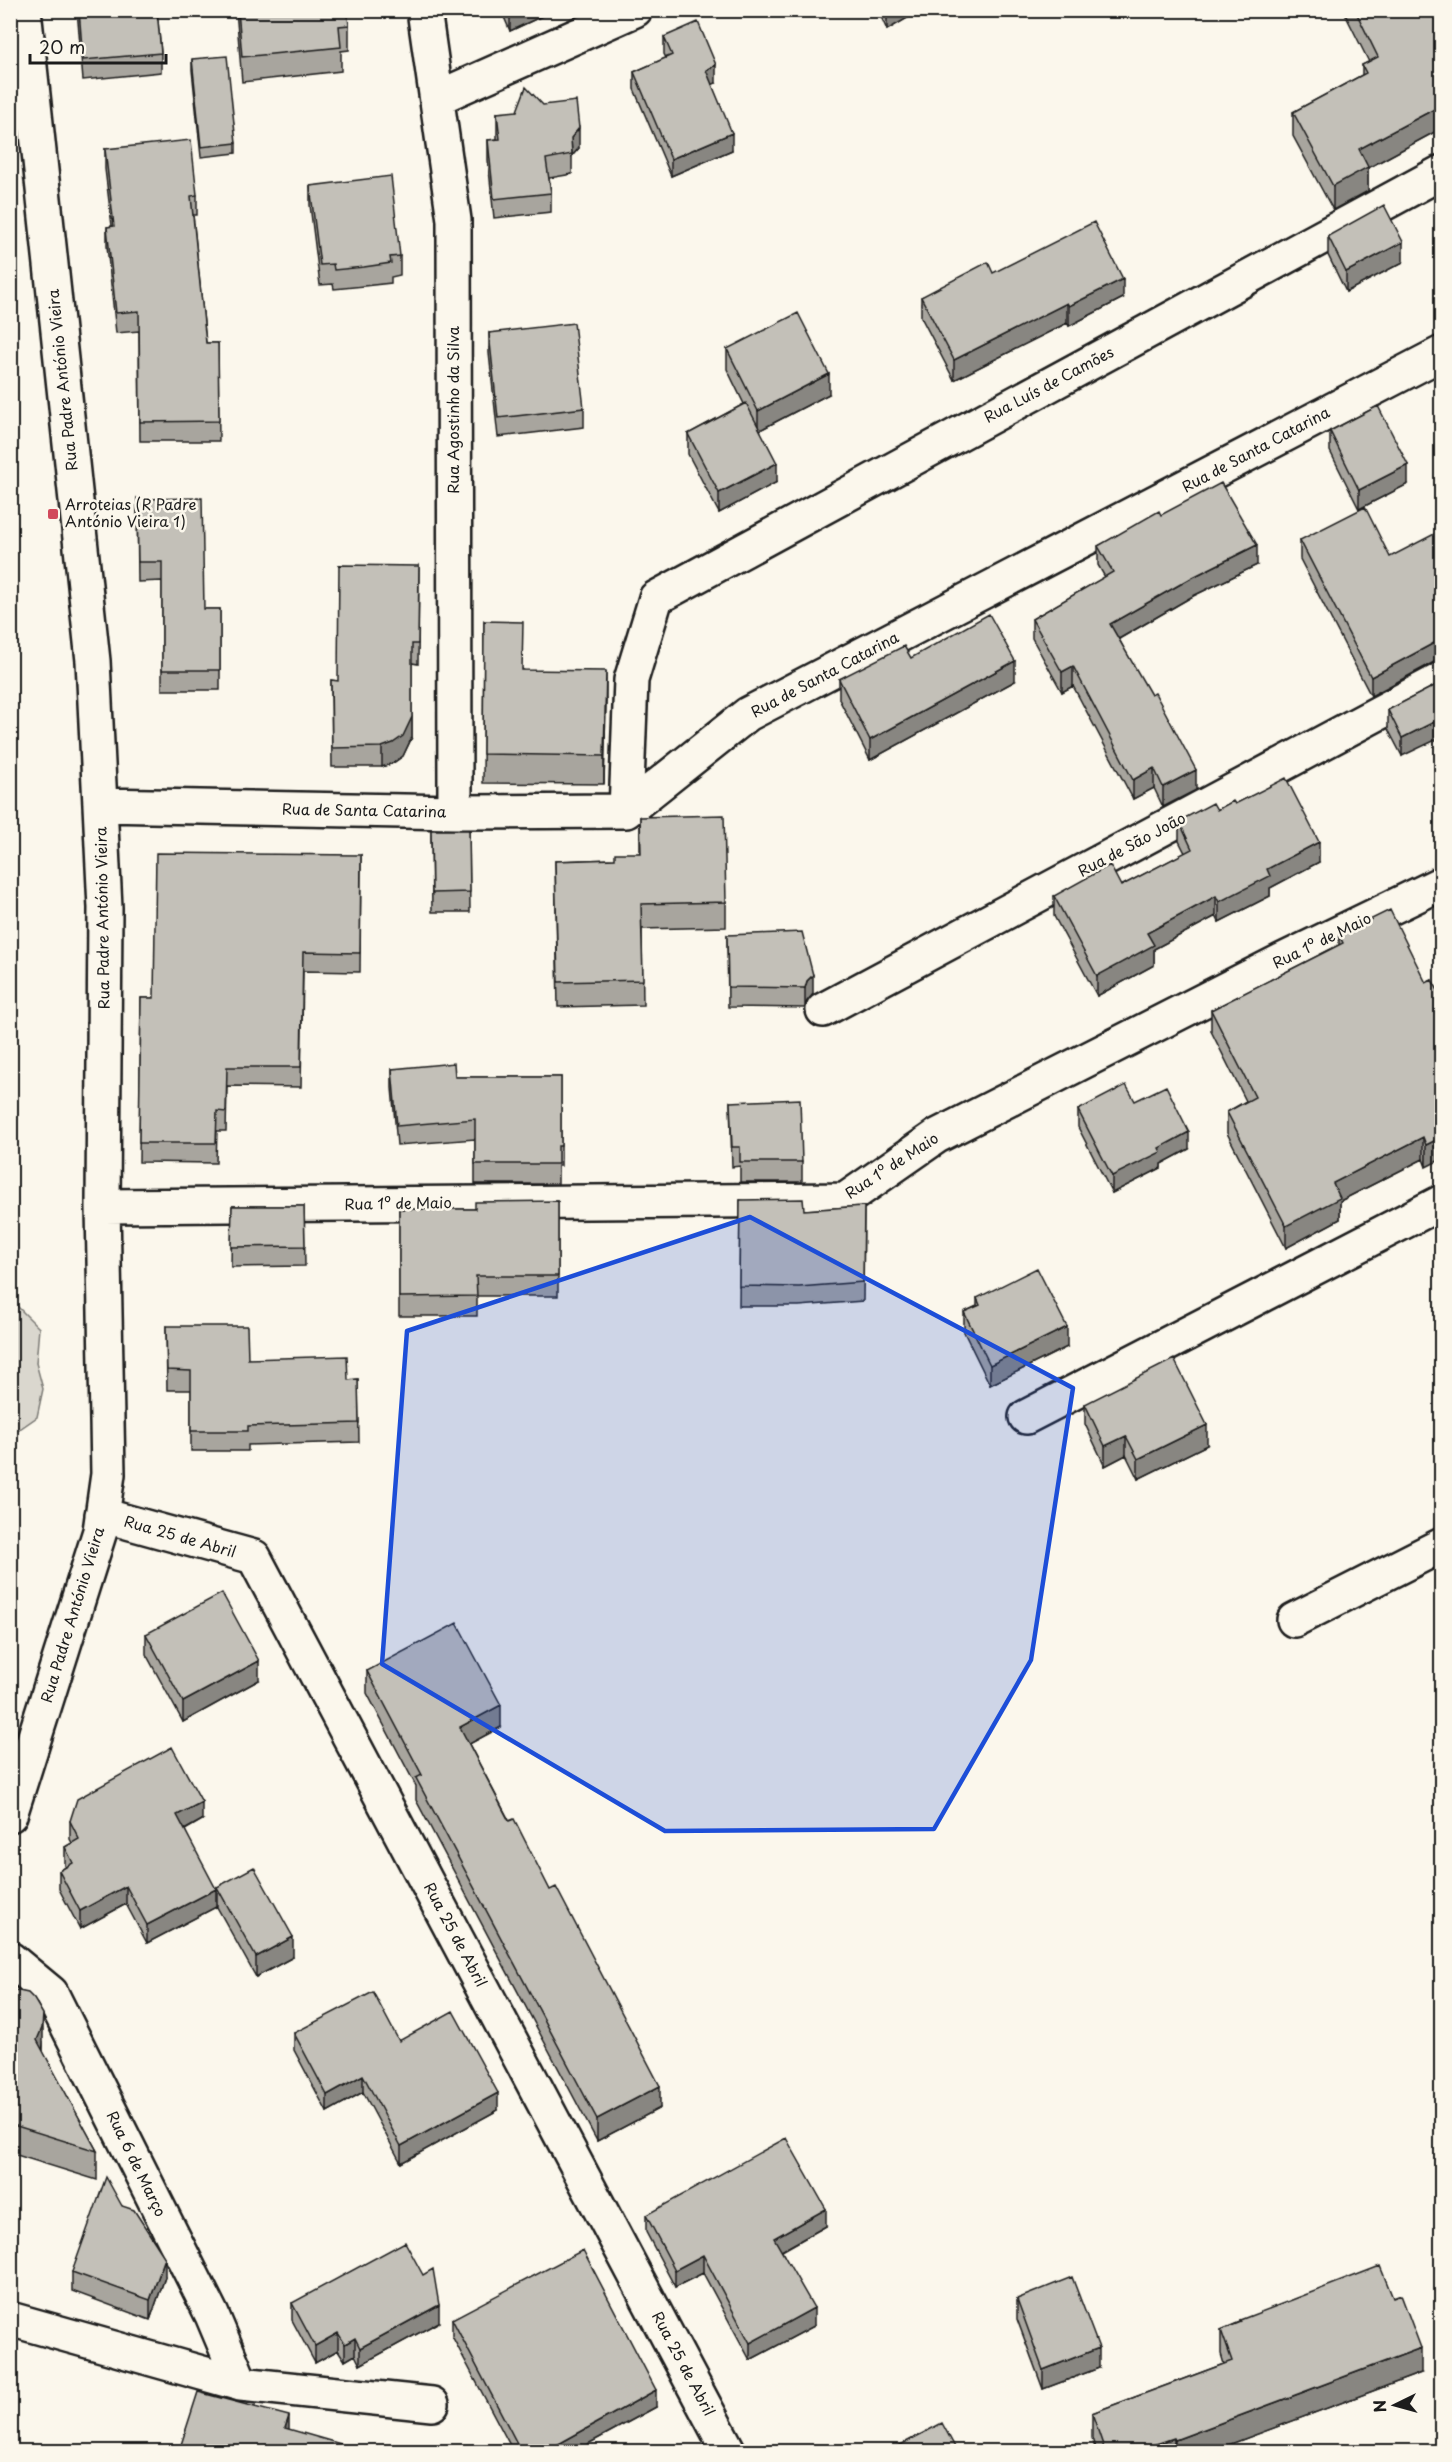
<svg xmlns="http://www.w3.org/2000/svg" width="1452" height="2462" viewBox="0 0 1452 2462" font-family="'Playpen Sans',sans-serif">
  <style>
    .green { fill: #dad7ce; stroke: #7b7a75; stroke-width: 1.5 }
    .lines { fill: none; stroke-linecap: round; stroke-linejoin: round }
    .minor-casing { stroke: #1c1c1c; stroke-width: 38 }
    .minor { stroke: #fbf7ec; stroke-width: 33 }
    .wall { fill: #a8a59e; stroke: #1c1c1c; stroke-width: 1.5 }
    .shaded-wall { fill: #888681; stroke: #1c1c1c; stroke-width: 1.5 }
    .building { fill: #c3c0b8; stroke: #1c1c1c; stroke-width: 1.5 }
    .marked { fill: #1d4ed8; fill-opacity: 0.2; stroke: #1d4ed8; stroke-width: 4.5; stroke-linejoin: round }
    .poi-dot { fill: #d1495b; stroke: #fbf7ec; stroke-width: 2 }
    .labels { text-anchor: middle; stroke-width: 5; stroke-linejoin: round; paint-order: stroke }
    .street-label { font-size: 15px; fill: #1c1c1c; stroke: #fbf7ec }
    .poi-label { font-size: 15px; fill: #1c1c1c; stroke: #fbf7ec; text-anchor: start }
  </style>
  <rect width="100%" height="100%" fill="#fbf7ec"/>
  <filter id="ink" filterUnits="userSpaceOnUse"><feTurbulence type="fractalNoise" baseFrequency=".0167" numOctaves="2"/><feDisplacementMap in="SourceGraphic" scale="12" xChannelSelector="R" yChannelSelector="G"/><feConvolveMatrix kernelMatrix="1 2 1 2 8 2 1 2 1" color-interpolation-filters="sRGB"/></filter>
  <g filter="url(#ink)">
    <path class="green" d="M10 1299 39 1328 36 1363 43 1389 37 1417 11 1435Z"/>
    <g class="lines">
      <g class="minor-casing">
        <path id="minor" d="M424 10 454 220 455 812
          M437 98 635 10
          M101 805 455 812 626 811 748 714 1442 353
          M626 811 631 680 656 598 1442 172
          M823 1010 1442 679
          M103 1206 845 1200 937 1136 1281 961 1442 883
          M1026 1417 1442 1202
          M102 1515 254 1557 729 2452
          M1294 1620 1442 1545
          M10 1815 100 1531 108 1474 103 1206 105 908 93 661 24 10
          M10 1959 51 1993 212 2315 241 2384 432 2404
          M10 2319 241 2384"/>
      </g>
      <use href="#minor" class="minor"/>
    </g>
    <path class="wall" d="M77 10H157L161 53V72L83 80Z
      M236 10H366L347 13 349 25V50L341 51V71L242 82Z
      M501 10H555L510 31Z
      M878 10H921L887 30Z
      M1343 10H1442V128L1368 168V191L1333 210 1293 136V112L1362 75V65L1369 62Z
      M664 37 716 83 712 84 732 150 671 176 634 89V72L666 58 664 54Z
      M192 59 236 143V153L201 157 192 70Z
      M497 113 579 148 572 156V174L549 178 551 193V212L494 218 488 160V140L497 139Z
      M105 149 197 195V215H193L206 343H218L219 441H140L139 331 116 333 107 246V227L112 226 105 169Z
      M310 186 400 256V275L391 277V283L364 286 334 289 333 284 320 285 310 205Z
      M1328 236 1403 262 1346 292 1328 255Z
      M993 273 1123 298 1069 326 1067 323 954 380 921 317V297Z
      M489 333 584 408V427L498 437 489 353Z
      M727 349 829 394 760 430 777 482 719 513 688 454V434L744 404 727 369Z
      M1330 431 1408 484 1359 509 1330 451Z
      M137 499 204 609H220V690H162V581L138 582Z
      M1161 515 1257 565 1193 596 1119 639 1196 790 1163 807 1154 788 1133 799 1073 686 1062 692 1032 638V619L1105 577 1098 565V546Z
      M1300 540 1390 557 1434 662 1371 696 1300 559Z
      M419 566 418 664 412 663V737L403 756 393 763 382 767H332L331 680 338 681Z
      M484 621 523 670 606 699 604 784 483 783Z
      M911 658 1015 681 870 760 839 699V679Z
      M1442 682 1402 756 1388 729V710Z
      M1235 804 1319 862 1270 888V896L1219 922 1216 916 1154 949V965L1097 996 1054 916V896L1121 886 1185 853 1179 841V821Z
      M640 817 726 902V927L642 929 643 1005 558 1007 555 861 615 859 640 853Z
      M431 830H469L470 912H432Z
      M361 855 360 972 303 971 301 1087 227 1086 226 1131H217L216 1163 139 1162 141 998H154Z
      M727 935 813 994 807 1001 805 1008 728 1007Z
      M1339 935 1426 983 1432 980 1426 1167 1423 1159 1340 1201V1219L1286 1248 1227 1133V1112L1246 1101 1211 1031V1010L1339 945Z
      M392 1069 455 1077H561V1166H558V1184H475V1139L397 1145 392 1088Z
      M730 1102 802 1162V1182H740V1166L732 1167Z
      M1078 1110 1189 1149 1161 1164V1168L1112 1193 1078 1127Z
      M740 1200 804 1210 864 1206 863 1301 799 1306H739Z
      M558 1201V1296H477V1316H399V1209H475Z
      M232 1206H304L305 1266 231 1267Z
      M977 1298 1067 1347 990 1385 964 1332V1312L977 1306Z
      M1442 1312V1340L1438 1334V1314Z
      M166 1326 248 1359 348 1380 358 1379 359 1442 248 1445V1451H191V1390H167Z
      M1085 1404 1207 1445 1138 1479 1126 1455 1105 1466 1085 1424Z
      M146 1634 259 1680 183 1722 146 1654Z
      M367 1671 501 1727 469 1744 660 2108 597 2141 416 1800V1786L367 1693Z
      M202 1820 185 1830 216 1907 147 1943 126 1904 80 1929 59 1889V1871L66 1867 65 1866V1847L72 1843 70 1839V1821Z
      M217 1887 293 1957 256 1977 217 1907Z
      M10 1990 43 2043V2052L97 2151V2180L10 2153Z
      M294 2033 399 2041 498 2110 401 2163 363 2092 327 2112 294 2050Z
      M122 2206 165 2277 150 2320 72 2291V2272Z
      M646 2215 826 2226 782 2251 814 2326 750 2360 703 2273 675 2287 646 2232Z
      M1017 2299 1099 2368 1043 2389 1017 2319Z
      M292 2303 439 2322 360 2365 355 2355 345 2361 338 2350 315 2363 292 2320Z
      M452 2319 656 2407 575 2451H513L452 2336Z
      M1240 2320 1421 2373 1212 2451H1096L1092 2438V2413L1224 2364 1221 2354V2330L1240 2322Z"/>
    <path class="shaded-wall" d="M510 10H555L510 31Z
      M887 10H921L887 30Z
      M716 65V83L706 87V70Z
      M1442 105V128L1368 168V191L1333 210V186L1359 149Z
      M579 128V148L572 156 571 138Z
      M732 133V150L671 176V159Z
      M1403 242V262L1346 292V272Z
      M1123 279V298L1069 326V306Z
      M1067 303V323L954 380V360Z
      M829 374V394L758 431V411Z
      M777 463V482L719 513V493Z
      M1408 465V484L1359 509V490Z
      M1257 545V565L1193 596 1110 644V624L1193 577Z
      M1442 642V660L1434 662 1371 696V677L1434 643Z
      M1015 661V681L870 760V740Z
      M1073 666V686L1062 692V672Z
      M606 671V699L604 784V756Z
      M412 717V737L403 756 393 763 382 767V747Z
      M1442 718V737L1402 756V738Z
      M1154 768V788L1133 799V780Z
      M1196 770V790L1163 807V787Z
      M1319 842V862L1270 888V896L1219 922V902L1267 869Z
      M1216 896V916L1154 949V965L1097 996V976L1147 933Z
      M813 975V994L807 1001 805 1008V988L807 981Z
      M1189 1132V1149L1161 1164V1168L1112 1193V1176L1159 1148Z
      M1423 1137V1159L1340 1201V1219L1286 1248V1226L1333 1183Z
      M1442 1137V1159L1426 1167V1145Z
      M1067 1327V1347L990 1385V1365Z
      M1207 1425V1445L1138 1479V1459Z
      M1126 1436V1455L1105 1466V1446Z
      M259 1661V1680L183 1722V1702Z
      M501 1705V1727L460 1749V1727Z
      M202 1802V1820L177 1834V1815Z
      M126 1886V1904L80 1929V1911Z
      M216 1889V1907L147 1943V1925Z
      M293 1937V1957L256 1977V1957Z
      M43 2014V2043L42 2057 37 2040Z
      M363 2075V2092L327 2112V2095Z
      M660 2086V2108L597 2141V2119Z
      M498 2093V2110L401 2163V2146Z
      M826 2209V2226L774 2255V2238Z
      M703 2255V2273L675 2287V2270Z
      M165 2258V2277L150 2320V2300Z
      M439 2305V2322L360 2365V2348Z
      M814 2308V2326L750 2360V2343Z
      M338 2333V2350L315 2363V2346Z
      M355 2338V2355L345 2361V2344Z
      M1099 2348V2368L1043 2389V2370Z
      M1421 2348V2373L1212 2451H1175V2440Z
      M656 2390V2407L575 2451H546Z
      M289 2416V2436L285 2428Z
      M1174 2438V2451H1135Z"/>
    <path class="building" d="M79 10H157L161 53 83 60Z
      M238 10H347L349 25 339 26 341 47 242 57Z
      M1355 10H1442V105L1359 149 1368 167 1333 186 1293 112 1366 73 1362 65 1378 57Z
      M698 22 716 65 706 70 732 133 671 159 634 72 672 55 664 37Z
      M227 56 236 143 201 147 192 59Z
      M526 87 543 105 576 101 579 128 571 138 572 154 546 159 551 193 494 199 488 140 500 139 497 113 517 111Z
      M191 140 197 195 191 196 206 343H218L219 421 140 422 139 311 116 313 107 227 114 226 105 149Z
      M391 176 400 256 390 257 391 263 364 267 334 270 333 264 320 265 310 186Z
      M1384 205 1403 242 1346 272 1328 236Z
      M1094 222 1123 279 1069 306 1067 303 954 360 921 297 988 262 993 273Z
      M798 313 829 374 758 411 727 349Z
      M574 323 584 408 498 418 489 333Z
      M746 403 777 463 719 493 688 434Z
      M1378 406 1408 465 1359 490 1330 431Z
      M1221 483 1257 545 1193 577 1110 624 1151 695 1155 693 1196 770 1163 787 1154 768 1133 780 1073 666 1062 672 1032 619 1113 572 1098 546 1159 511 1161 515Z
      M202 498 204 609H220V670H162V562H138L137 499Z
      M1365 507 1390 557 1442 530V642L1434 643 1371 677 1300 540Z
      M339 565 419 566 418 644H412V717L403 736 393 743 382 747 332 748 331 680 338 681Z
      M989 614 1015 661 870 740 839 679 904 646 911 658Z
      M484 621 523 622 522 670 606 671 604 756 483 754Z
      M1442 682V718L1402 738 1388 710Z
      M1286 778 1319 842 1267 869 1270 876 1219 902 1216 896 1147 933 1154 945 1097 976 1054 896 1110 865 1121 886 1192 849 1179 821 1213 803 1217 810 1233 801 1235 804Z
      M724 815 726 902 641 904 643 980 558 982 555 861 615 859V853H641L640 817Z
      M431 830H469L470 892 432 893Z
      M156 853 361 855 360 953 303 952 301 1067H227L226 1112 217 1111 216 1143H139L141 998H154Z
      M1390 910 1426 983 1432 980 1442 997V1137L1426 1145 1423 1137 1333 1183 1340 1198 1286 1226 1227 1112 1255 1097 1211 1010 1343 943 1339 935Z
      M802 932 813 975 807 981 805 988 728 987 727 935Z
      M454 1063 455 1077H561V1146H558V1164H475V1119L397 1126 392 1069Z
      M1126 1085 1135 1101 1166 1086 1189 1132 1159 1148 1161 1152 1112 1176 1078 1110Z
      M800 1099 802 1162H740V1147H732L730 1102Z
      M803 1199 804 1210 864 1206 863 1282 799 1287 739 1286 740 1200Z
      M558 1201V1276H476L477 1296 399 1297V1209H475V1202Z
      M232 1206H304L305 1246 231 1247Z
      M1037 1268 1067 1327 990 1365 964 1312 980 1305 977 1298Z
      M1442 1312V1320L1438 1314Z
      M166 1326H247L248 1359 347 1356 348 1380 358 1379 359 1423 248 1426V1431H191V1371L167 1370Z
      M1174 1359 1207 1425 1138 1459 1126 1436 1105 1446 1085 1404Z
      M222 1593 259 1661 183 1702 146 1634Z
      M457 1623 501 1705 460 1727 509 1821 514 1819 550 1890 556 1887 660 2086 597 2119 416 1778 422 1775 367 1671Z
      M172 1747 202 1802 177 1815 216 1889 147 1925 126 1886 80 1911 59 1871 73 1863 65 1847 79 1839 70 1821 77 1799Z
      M254 1867 293 1937 256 1957 217 1887Z
      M10 1990 19 1991 28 1993 34 1999 43 2014 42 2028 37 2040 97 2151 10 2124Z
      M373 1992 399 2041 453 2011 498 2093 401 2146 363 2075 327 2095 294 2033Z
      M786 2138 826 2209 774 2238 814 2308 750 2343 703 2255 675 2270 646 2215Z
      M106 2177 122 2206 134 2210 165 2258 150 2300 72 2272Z
      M405 2242 423 2275 433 2269 439 2305 360 2348 355 2338 345 2344 338 2333 315 2346 292 2303Z
      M583 2250 656 2390 546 2451H521L452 2319Z
      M1380 2266 1393 2298 1401 2295 1421 2348 1175 2440 1174 2438 1135 2451H1105L1092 2413 1232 2361 1221 2330 1241 2322 1240 2320Z
      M1072 2277 1099 2348 1043 2370 1017 2299Z
      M198 2392 289 2416 285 2428 365 2451H179Z
      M942 2423 957 2451H889Z
      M464 2446 465 2451H436Z"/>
  </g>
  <path class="marked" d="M750 1217 1073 1388 1031 1660 934 1829 665 1831 382 1664 407 1331Z"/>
  <rect class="poi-dot" x="47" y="508" width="12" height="12" rx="3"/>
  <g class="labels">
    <g class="street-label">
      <text transform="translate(63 380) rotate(-96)" y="5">Rua Padre António Vieira</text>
      <text transform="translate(1049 385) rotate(-28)" y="5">Rua Luís de Camões</text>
      <text transform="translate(454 410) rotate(-90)" y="5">Rua Agostinho da Silva</text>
      <text transform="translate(1256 450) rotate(-28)" y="5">Rua de Santa Catarina</text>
      <text transform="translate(825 675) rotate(-28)" y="5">Rua de Santa Catarina</text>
      <text transform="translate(364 811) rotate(1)" y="5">Rua de Santa Catarina</text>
      <text transform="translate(1132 845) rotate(-28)" y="5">Rua de São João</text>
      <text transform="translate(103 918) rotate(-91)" y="5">Rua Padre António Vieira</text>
      <text transform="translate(1322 941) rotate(-26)" y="5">Rua 1º de Maio</text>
      <text transform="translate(892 1166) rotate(-33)" y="5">Rua 1º de Maio</text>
      <text transform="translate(398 1204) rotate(-1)" y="5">Rua 1º de Maio</text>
      <text transform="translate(180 1537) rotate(16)" y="5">Rua 25 de Abril</text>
      <text transform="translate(73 1615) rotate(-73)" y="5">Rua Padre António Vieira</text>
      <text transform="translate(455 1935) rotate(62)" y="5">Rua 25 de Abril</text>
      <text transform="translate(136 2164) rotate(64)" y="5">Rua 6 de Março</text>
      <text transform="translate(683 2364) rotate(62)" y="5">Rua 25 de Abril</text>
    </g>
    <g class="poi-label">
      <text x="65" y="510">Arroteias (R Padre<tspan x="65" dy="17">António Vieira 1)</tspan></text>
    </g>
  </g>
  <rect width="1452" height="2462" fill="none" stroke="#fbf7ec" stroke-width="36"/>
  <rect x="18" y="18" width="1416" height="2426" fill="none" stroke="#1c1c1c" stroke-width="2" filter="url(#ink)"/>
  <g transform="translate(1395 2405) rotate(265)" stroke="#fbf7ec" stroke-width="4.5" paint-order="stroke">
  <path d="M0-4.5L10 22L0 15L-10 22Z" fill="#1c1c1c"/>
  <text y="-9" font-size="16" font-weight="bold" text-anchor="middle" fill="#1c1c1c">N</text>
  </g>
  <path d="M30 54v9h136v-9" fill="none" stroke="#1c1c1c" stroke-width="3"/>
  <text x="39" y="54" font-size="18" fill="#1c1c1c" stroke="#fbf7ec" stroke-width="4.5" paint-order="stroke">20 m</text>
</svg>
